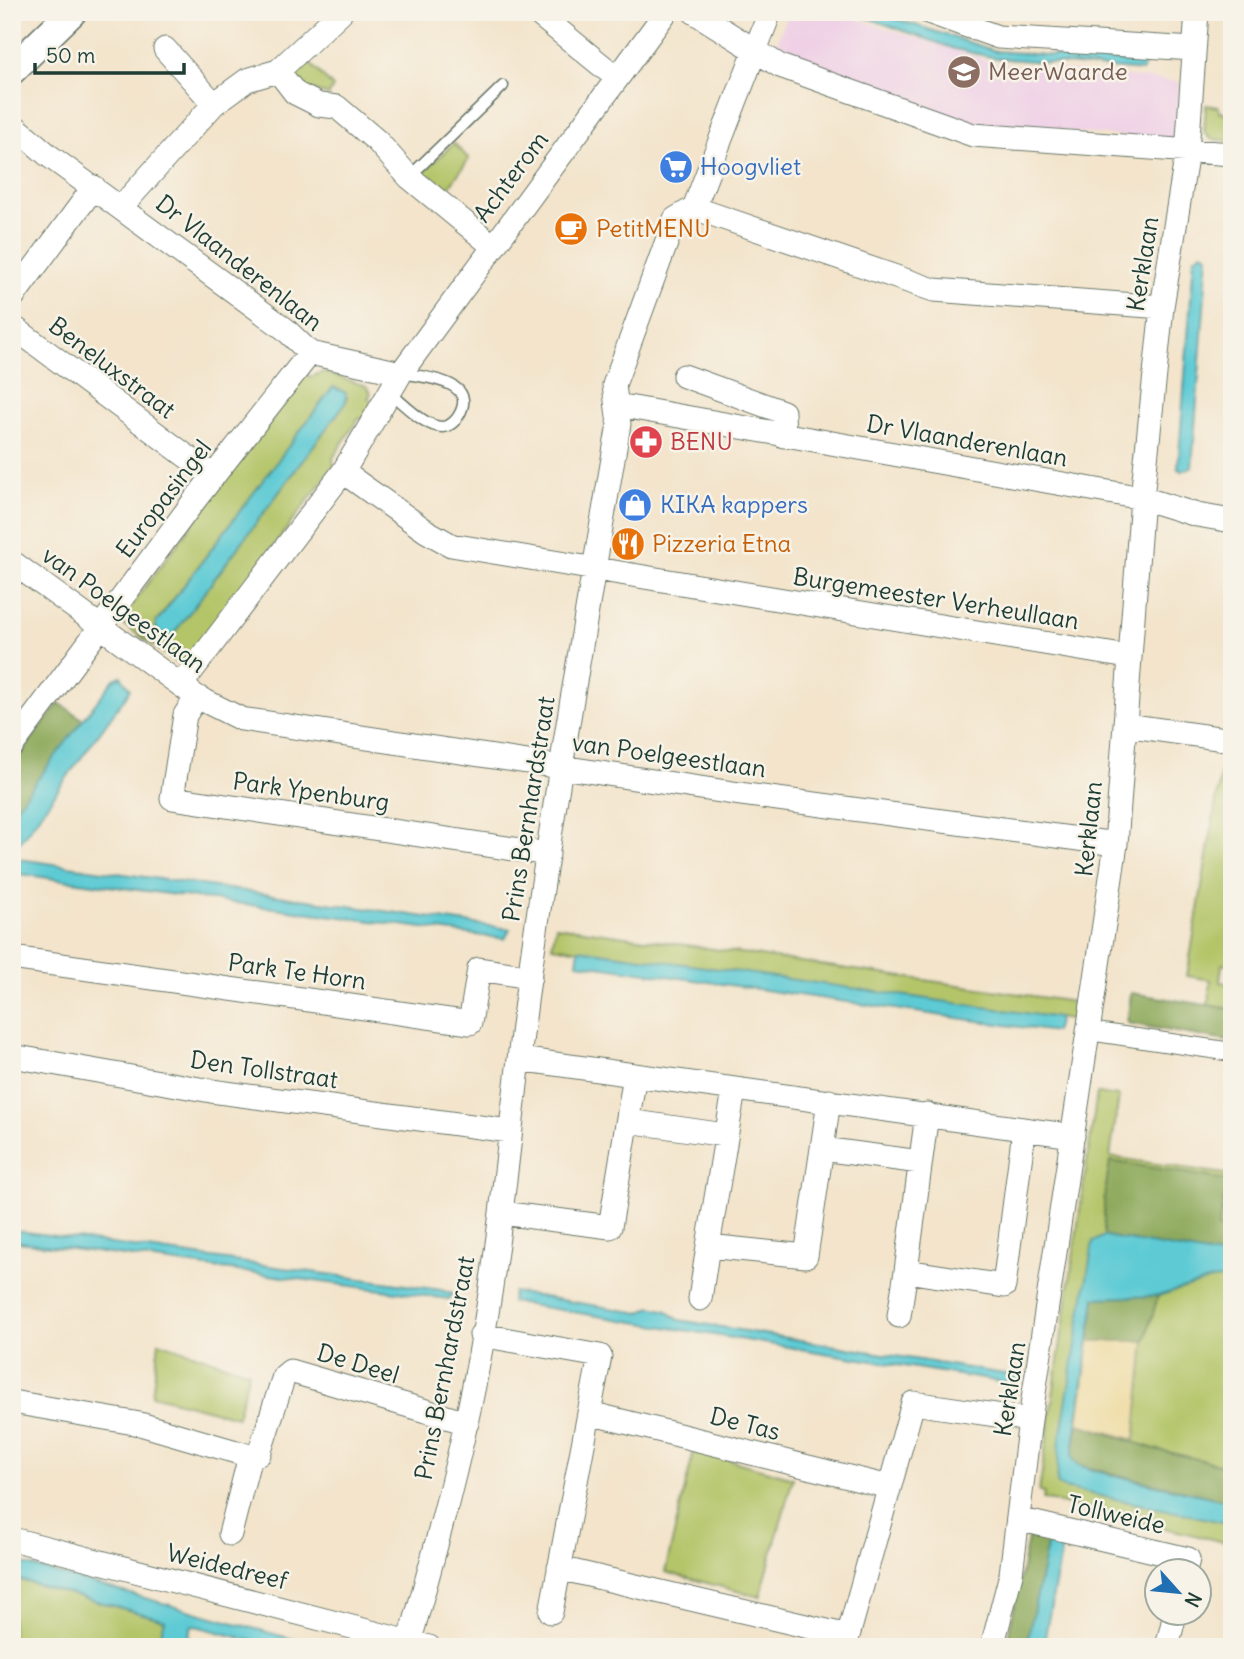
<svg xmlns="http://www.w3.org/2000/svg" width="1244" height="1659" viewBox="0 0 1244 1659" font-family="Delius,sans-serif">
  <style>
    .built { fill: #efd0e6 }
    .green { fill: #b4c569; stroke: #6a814e; stroke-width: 2; fill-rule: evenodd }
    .forest { fill: #8faa5d; stroke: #577448; stroke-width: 2 }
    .sand { fill: #eeda9e; stroke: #868c69; stroke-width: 2 }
    .water { fill: #5dcad4; stroke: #3e8484; stroke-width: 2 }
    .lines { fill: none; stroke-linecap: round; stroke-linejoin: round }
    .service-casing { stroke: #697769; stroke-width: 13 }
    .pedestrian-casing { stroke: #697769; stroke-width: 20 }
    .minor-casing { stroke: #697769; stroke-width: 25 }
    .tertiary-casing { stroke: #697769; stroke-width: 31 }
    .service { stroke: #fff; stroke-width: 10 }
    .pedestrian { stroke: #fff; stroke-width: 18 }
    .minor { stroke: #fff; stroke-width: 23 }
    .tertiary { stroke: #fff; stroke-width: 28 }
    .labels { text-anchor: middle; stroke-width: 5; stroke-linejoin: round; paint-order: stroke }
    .education-label { font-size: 24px; fill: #785e54; stroke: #f7f3e8; text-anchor: start }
    .shop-label { font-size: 24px; fill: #366cbe; stroke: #f7f3e8; text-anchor: start }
    .street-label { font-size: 24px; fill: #1f3d34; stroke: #f7f3e8 }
    .food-label { font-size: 24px; fill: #c56008; stroke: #f7f3e8; text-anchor: start }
    .health-label { font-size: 24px; fill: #be3a42; stroke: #f7f3e8; text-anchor: start }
  </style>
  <rect width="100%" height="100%" fill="#f7f3e8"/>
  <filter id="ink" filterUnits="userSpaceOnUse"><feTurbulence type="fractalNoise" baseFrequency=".0143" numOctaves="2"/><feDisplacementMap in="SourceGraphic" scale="14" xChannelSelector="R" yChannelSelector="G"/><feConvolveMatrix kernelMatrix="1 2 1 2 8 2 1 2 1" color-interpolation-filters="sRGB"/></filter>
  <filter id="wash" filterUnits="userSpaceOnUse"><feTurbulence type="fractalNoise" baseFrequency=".00686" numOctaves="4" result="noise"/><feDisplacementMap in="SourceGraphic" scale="28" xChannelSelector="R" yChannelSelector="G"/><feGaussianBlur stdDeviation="1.57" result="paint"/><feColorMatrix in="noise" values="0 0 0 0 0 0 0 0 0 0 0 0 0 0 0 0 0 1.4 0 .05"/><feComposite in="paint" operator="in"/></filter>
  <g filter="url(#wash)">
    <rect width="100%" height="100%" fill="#f3e4cb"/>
    <path class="built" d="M789 12H835L996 63 1180 82 1175 140 965 124 776 45Z"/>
    <path class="green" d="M307 60 333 87 329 95 288 84Z
      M1206 105 1219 107V112L1232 113V141L1211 139 1204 132Z
      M454 143 469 159 443 195 419 176Z
      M323 372 366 386 371 393 368 398 376 403 366 418 358 419 333 458 334 466 185 663 179 664 123 624 125 614 305 373 311 377ZM334 387 347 397 346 402 172 636H166L156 629V622Z
      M1222 766 1232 767V965L1222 964 1220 982 1232 983V1009L1208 1005 1211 980 1187 976Z
      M556 926 1074 1002 1071 1020 552 946Z
      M1097 1093 1119 1096 1110 1157 1232 1175V1544L1043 1499 1044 1493 1039 1492Z
      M159 1342 249 1372 237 1417 152 1395Z
      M694 1450 793 1478 760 1597 665 1572Z
      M12 1578 165 1620 158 1647H12Z"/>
    <path class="forest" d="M59 703 84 720 12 813V765Z
      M1131 993 1232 1009V1042L1127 1023Z
      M1110 1161 1228 1180 1218 1228 1232 1232V1258L1104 1236V1199Z
      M1158 1296 1145 1341H1089L1095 1298Z
      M1078 1424 1155 1449 1232 1467V1502L1077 1465 1072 1458Z
      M1042 1533 1048 1541 1026 1647H1006L1029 1534Z"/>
    <path class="sand" d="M1089 1341H1145L1135 1440 1078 1424Z"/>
    <path class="water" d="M851 12H875L996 51 1144 63 1143 71 996 58 955 49Z
      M1202 252 1208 255 1192 467 1182 471 1178 468 1194 258Z
      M333 387 346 393V402L172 636H166L156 629V623Z
      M121 676 130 689 126 696 12 853V813L114 679Z
      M12 858 510 929 505 939 12 873Z
      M579 949 1059 1018 1055 1032 577 963Z
      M12 1230 441 1290 453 1294 449 1299 12 1241Z
      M1104 1236 1232 1258V1278L1211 1280 1158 1296 1095 1298 1072 1458 1078 1465 1099 1472 1232 1502V1524L1064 1488 1057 1483 1059 1446 1093 1242Z
      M513 1292 640 1313 652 1307 667 1311 679 1320 1016 1376 1014 1384 511 1302Z
      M1048 1541 1063 1542 1043 1647H1026Z
      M12 1561 321 1647H275L192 1625 185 1647H157L165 1620 12 1578Z"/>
  </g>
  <g filter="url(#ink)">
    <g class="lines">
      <g class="service-casing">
        <path id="service" d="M409 177 503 86
          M391 394C404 404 425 427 442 427 449 427 456 421 459 415 479 380 422 377 401 373"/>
      </g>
      <g class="pedestrian-casing">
        <path id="pedestrian" d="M1089 1031 1232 1052"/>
      </g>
      <g class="minor-casing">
        <path id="minor" d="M536 12 617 78
          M694 12 780 66 973 135 1232 154
          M928 12 998 37 1194 49
          M165 49 214 104
          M278 71 295 93 319 105 337 107 377 141 409 177 493 246
          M12 124 48 155 285 329 310 353 401 373
          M122 206 214 104 247 80 278 71 341 12
          M694 208 934 290 1162 307
          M12 298 94 187
          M12 326 213 476
          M684 376 783 412 784 436
          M617 405 1142 498 1197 515 1232 521
          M343 472 426 531 451 545 1128 657
          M12 562 197 697 241 719 740 794 1116 844
          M181 685 343 472 401 373 666 12
          M197 697 185 715 172 798 548 854
          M1125 725 1232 740
          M12 746 194 501 310 353
          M12 958 470 1023 479 969 530 977
          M12 1056 211 1091 509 1131
          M519 1059 1073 1136
          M734 1090 708 1246 806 1256 829 1101
          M927 1114 906 1271 1004 1286 1024 1130
          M628 1121 725 1135
          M822 1149 920 1162
          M501 1213 610 1227 635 1075
          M700 1299 708 1246
          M899 1316 906 1271
          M481 1335 600 1356 551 1612
          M12 1402 140 1424 250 1456 259 1454 284 1376 290 1371 467 1423
          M589 1413 889 1487
          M1018 1519 1188 1559 1185 1572
          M230 1534 250 1456
          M12 1539 429 1647
          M559 1568 848 1636
          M408 1647C429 1573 450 1498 466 1423 499 1278 509 1127 529 979 555 793 587 609 619 424L614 385 675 219 694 208 770 12
          M845 1647 913 1403 1030 1420
          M992 1647 1011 1574 1030 1420 1116 844 1142 498 1162 307 1187 152 1197 12
          M1167 1647 1175 1614"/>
      </g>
      <g class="tertiary-casing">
        <path id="tertiary" d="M12 70 72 12"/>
      </g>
      <use href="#service" class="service"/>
      <use href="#pedestrian" class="pedestrian"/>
      <use href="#minor" class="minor"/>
      <use href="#tertiary" class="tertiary"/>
    </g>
  </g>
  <defs>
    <g id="school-disc" transform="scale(1.75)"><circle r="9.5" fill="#8d6e63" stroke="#f7f3e8"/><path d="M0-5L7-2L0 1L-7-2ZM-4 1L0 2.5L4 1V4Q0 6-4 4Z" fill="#fff"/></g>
    <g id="supermarket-disc" transform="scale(1.75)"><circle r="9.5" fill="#3f7fe0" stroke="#f7f3e8"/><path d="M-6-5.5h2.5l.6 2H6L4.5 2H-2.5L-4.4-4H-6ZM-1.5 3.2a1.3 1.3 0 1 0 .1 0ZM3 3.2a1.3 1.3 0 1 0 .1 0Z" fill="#fff"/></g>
    <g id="cafe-disc" transform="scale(1.75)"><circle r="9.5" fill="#e8710a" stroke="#f7f3e8"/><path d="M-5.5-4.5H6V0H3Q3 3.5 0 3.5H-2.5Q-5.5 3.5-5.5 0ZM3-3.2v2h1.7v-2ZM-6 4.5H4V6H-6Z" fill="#fff"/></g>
    <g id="pharmacy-disc" transform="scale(1.75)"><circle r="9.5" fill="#e0444e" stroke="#f7f3e8"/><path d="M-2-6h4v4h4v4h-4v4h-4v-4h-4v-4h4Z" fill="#fff"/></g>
    <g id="shop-disc" transform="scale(1.75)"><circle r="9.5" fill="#3f7fe0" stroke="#f7f3e8"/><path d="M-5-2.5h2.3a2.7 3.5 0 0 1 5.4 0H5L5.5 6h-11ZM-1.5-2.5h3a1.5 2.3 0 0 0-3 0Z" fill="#fff"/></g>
    <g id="restaurant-disc" transform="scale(1.75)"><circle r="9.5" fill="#e8710a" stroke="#f7f3e8"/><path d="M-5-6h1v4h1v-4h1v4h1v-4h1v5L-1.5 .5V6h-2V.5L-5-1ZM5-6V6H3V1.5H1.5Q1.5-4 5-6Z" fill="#fff"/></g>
  </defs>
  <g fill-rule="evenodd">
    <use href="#school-disc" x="964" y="72"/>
    <use href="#supermarket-disc" x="676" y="167"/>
    <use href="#cafe-disc" x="571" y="229"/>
    <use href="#pharmacy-disc" x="646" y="442"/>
    <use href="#shop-disc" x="635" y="505"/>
    <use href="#restaurant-disc" x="628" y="544"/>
  </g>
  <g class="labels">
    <g class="education-label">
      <text x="988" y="80">MeerWaarde</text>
    </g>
    <g class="shop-label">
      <text x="700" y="175">Hoogvliet</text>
      <text x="660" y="513">KIKA kappers</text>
    </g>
    <g class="street-label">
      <text transform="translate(511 177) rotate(-53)" y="8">Achterom</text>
      <text transform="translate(239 263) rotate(38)" y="8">Dr Vlaanderenlaan</text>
      <text transform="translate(1143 264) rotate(-81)" y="8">Kerklaan</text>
      <text transform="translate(112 368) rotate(37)" y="8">Beneluxstraat</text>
      <text transform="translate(967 441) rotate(10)" y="8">Dr Vlaanderenlaan</text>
      <text transform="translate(164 499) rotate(-53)" y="8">Europasingel</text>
      <text transform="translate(936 599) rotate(9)" y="8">Burgemeester Verheullaan</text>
      <text transform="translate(124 610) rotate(36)" y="8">van Poelgeestlaan</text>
      <text transform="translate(669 756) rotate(8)" y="8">van Poelgeestlaan</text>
      <text transform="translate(311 792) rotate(8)" y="8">Park Ypenburg</text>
      <text transform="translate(529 809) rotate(-81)" y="8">Prins Bernhardstraat</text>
      <text transform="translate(1089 829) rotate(-84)" y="8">Kerklaan</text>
      <text transform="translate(297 972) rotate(8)" y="8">Park Te Horn</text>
      <text transform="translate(264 1070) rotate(8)" y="8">Den Tollstraat</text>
      <text transform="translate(358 1364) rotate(17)" y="8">De Deel</text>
      <text transform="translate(445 1368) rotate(-79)" y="8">Prins Bernhardstraat</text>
      <text transform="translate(1010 1389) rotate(-81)" y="8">Kerklaan</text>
      <text transform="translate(745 1424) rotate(14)" y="8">De Tas</text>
      <text transform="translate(1116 1515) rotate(13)" y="8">Tollweide</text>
      <text transform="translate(227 1567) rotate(14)" y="8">Weidedreef</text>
    </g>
    <g class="food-label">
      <text x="596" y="237">PetitMENU</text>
      <text x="652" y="552">Pizzeria Etna</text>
    </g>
    <g class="health-label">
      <text x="670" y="450">BENU</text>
    </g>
  </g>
  <rect width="1244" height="1659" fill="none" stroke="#f7f3e8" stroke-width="42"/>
  <g transform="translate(1178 1592) rotate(117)"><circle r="33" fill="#f7f3e8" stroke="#a1aaa0" stroke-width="2"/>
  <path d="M0-5L12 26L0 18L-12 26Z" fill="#1f6fb2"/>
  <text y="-10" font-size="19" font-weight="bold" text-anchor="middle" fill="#1f3d34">N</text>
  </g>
  <path d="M35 63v10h149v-10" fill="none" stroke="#1f3d34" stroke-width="3.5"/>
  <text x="46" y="63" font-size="21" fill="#1f3d34" stroke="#f7f3e8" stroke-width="5" paint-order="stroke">50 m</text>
</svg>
